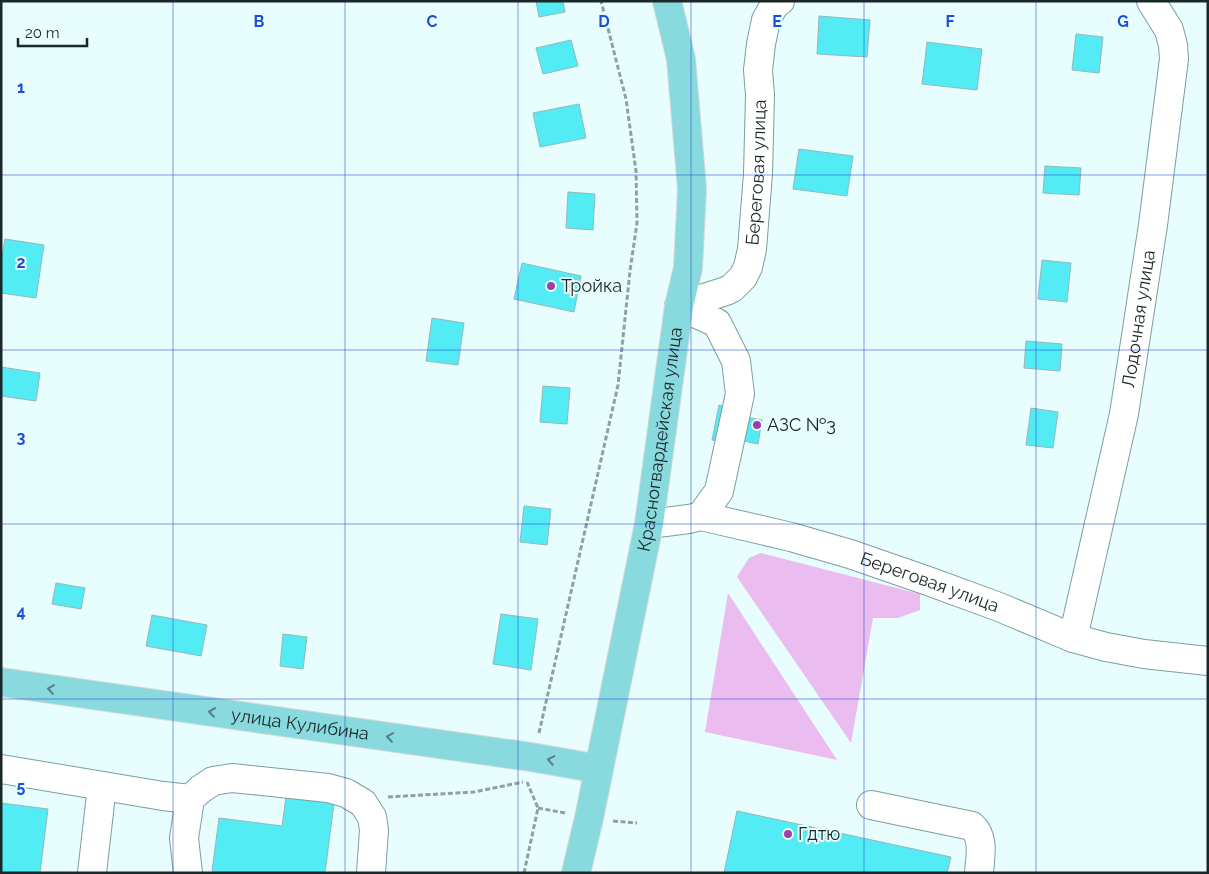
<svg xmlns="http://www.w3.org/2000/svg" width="1209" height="874" viewBox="0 0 1209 874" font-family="Raleway,sans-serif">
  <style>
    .green { fill: #ebbcf0 }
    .building { fill: #53ecf4; stroke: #95b7b9 }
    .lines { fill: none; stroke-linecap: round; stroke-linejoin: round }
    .minor-casing { stroke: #7d9ea0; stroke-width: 30 }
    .major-casing { stroke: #d6d8d8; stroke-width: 30 }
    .path { stroke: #8fa1a2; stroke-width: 3; stroke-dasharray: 5 2.5; stroke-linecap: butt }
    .minor { stroke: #fff; stroke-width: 28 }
    .major { stroke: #89dade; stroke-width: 28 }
    .oneway { stroke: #528184 }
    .grid { fill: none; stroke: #1d4ed8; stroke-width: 1; stroke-opacity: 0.55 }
    .poi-dot { fill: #9e40a9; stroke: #e8fdfe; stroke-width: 2 }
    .labels { text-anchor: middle; stroke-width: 4; stroke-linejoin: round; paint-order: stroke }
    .street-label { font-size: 18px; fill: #1a2829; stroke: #e8fdfe }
    .poi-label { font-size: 18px; fill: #1a2829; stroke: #e8fdfe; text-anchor: start }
    .grid-label { font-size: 16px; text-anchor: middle; font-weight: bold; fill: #1d4ed8; stroke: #e8fdfe; stroke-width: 4; stroke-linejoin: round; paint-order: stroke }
  </style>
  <rect width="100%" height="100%" fill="#e8fdfe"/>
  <path class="green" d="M761 553 920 594V610L898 618H873L851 743 737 577 749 558Z
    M728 593 837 760 705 732Z"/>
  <path class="building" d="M536 1H563L565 12 539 17Z
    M819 16 870 20 867 57 817 54Z
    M1076 34 1103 37 1099 73 1072 70Z
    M571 40 578 66 543 74 536 48Z
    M927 42 982 49 977 90 922 84Z
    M579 104 586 138 540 147 533 113Z
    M799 149 853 156 847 196 793 189Z
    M1045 166 1081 168 1079 195 1043 193Z
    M568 192 595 194 593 230 566 228Z
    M5 239 44 245 36 298 1 293V263Z
    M1042 260 1071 263 1067 302 1038 299Z
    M522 263 581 276 574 312 514 299Z
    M432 318 464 323 458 365 426 361Z
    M1026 341 1062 344 1060 371 1024 368Z
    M1 367 40 373 36 401 1 396Z
    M543 386 570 388 567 424 540 422Z
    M719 405 741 409 740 416 762 420 758 444 734 439 733 444 712 440Z
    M1031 408 1058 412 1053 448 1026 445Z
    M524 506 551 509 547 545 520 542Z
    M56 583 85 588 81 609 52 604Z
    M501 614 538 619 531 670 493 664Z
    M152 615 207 625 201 656 146 646Z
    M283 634 307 637 303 669 280 666Z
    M286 797 334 803 325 873H222L212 871 219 818 282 826Z
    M1 803 48 809 40 873H1Z
    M737 811 951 857 947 873H724Z"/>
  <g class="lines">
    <g class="minor-casing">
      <g id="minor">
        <path id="s1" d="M679 306 726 291 732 288 743 277 748 267 752 249 758 174 760 95 758 70 761 44 766 20 775 4 780 1"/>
        <path d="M679 306 717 323 736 361 740 394 719 491 701 516"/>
        <path id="s2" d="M649 524 689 519 701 516 791 537 850 554 928 581 999 607 1073 638 1106 647 1144 654 1208 661"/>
        <path id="s3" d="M1073 638 1124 414 1153 225 1174 59 1173 45 1169 30 1151 1"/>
        <path d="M1 769 163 796 190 799 184 838 188 873"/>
        <path d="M190 799 201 789 213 781 232 778 328 788 346 793 363 803 372 817 374 830 371 873"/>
        <path d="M871 805 972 826C985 838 980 857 979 873"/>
        <path d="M92 873 102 786"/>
      </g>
    </g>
    <g class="major-casing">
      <g id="major">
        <path id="s4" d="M1 682 531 757 599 769"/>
        <path id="s5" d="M576 873 589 818 649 524 679 306 688 268 692 189 681 59 667 1"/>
      </g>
    </g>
    <path class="path" d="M539 733 618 385 630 271 637 223 636 171 626 99 601 1
      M388 797 474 792 523 782
      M538 808 565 813
      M613 821 637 823
      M524 873 538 808 527 782"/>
    <use href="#minor" class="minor"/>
    <use href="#major" class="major"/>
  </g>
  <defs><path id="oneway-chevron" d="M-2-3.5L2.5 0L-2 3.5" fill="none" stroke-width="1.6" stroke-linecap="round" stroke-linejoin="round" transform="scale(1.25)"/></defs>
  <g class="oneway">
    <use href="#oneway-chevron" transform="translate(51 689) rotate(-172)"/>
    <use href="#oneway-chevron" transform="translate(212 712) rotate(-172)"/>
    <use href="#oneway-chevron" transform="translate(390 737) rotate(-172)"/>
    <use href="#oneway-chevron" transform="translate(551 760) rotate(-170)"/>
  </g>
  <path class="grid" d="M173 1V873M345 1V873M518 1V873M691 1V873M864 1V873M1036 1V873M1 175H1208M1 350H1208M1 524H1208M1 699H1208"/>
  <g class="poi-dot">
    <circle cx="551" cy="286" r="5"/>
    <circle cx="757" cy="425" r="5"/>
    <circle cx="788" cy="834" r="5"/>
  </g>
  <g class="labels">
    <g class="street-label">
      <text dy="6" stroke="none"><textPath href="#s1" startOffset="178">Береговая улица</textPath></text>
      <text dy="6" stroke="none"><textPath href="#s3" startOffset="326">Лодочная улица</textPath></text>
      <text dy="6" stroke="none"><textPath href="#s5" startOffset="442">Красногвардейская улица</textPath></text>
      <text dy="6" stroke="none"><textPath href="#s2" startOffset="291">Береговая улица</textPath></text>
      <text dy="6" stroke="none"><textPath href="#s4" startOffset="302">улица Кулибина</textPath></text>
    </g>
    <g class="poi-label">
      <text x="561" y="292">Тройка</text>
      <text x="767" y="431">АЗС №3</text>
      <text x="798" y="840">Гдтю</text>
    </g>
  </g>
  <g class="grid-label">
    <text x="259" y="27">B</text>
    <text x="432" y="27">C</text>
    <text x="604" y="27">D</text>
    <text x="777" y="27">E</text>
    <text x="950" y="27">F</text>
    <text x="1123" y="27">G</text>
    <text x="21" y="93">1</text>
    <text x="21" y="268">2</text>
    <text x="21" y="443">3</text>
    <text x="21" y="617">4</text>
    <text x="21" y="792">5</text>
  </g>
  <rect width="1209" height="874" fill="none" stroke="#1a2829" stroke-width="5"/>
  <path d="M18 38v8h69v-8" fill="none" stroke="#1a2829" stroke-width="2.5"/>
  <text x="25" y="38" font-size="15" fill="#1a2829" stroke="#e8fdfe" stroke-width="4" paint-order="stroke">20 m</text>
</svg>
